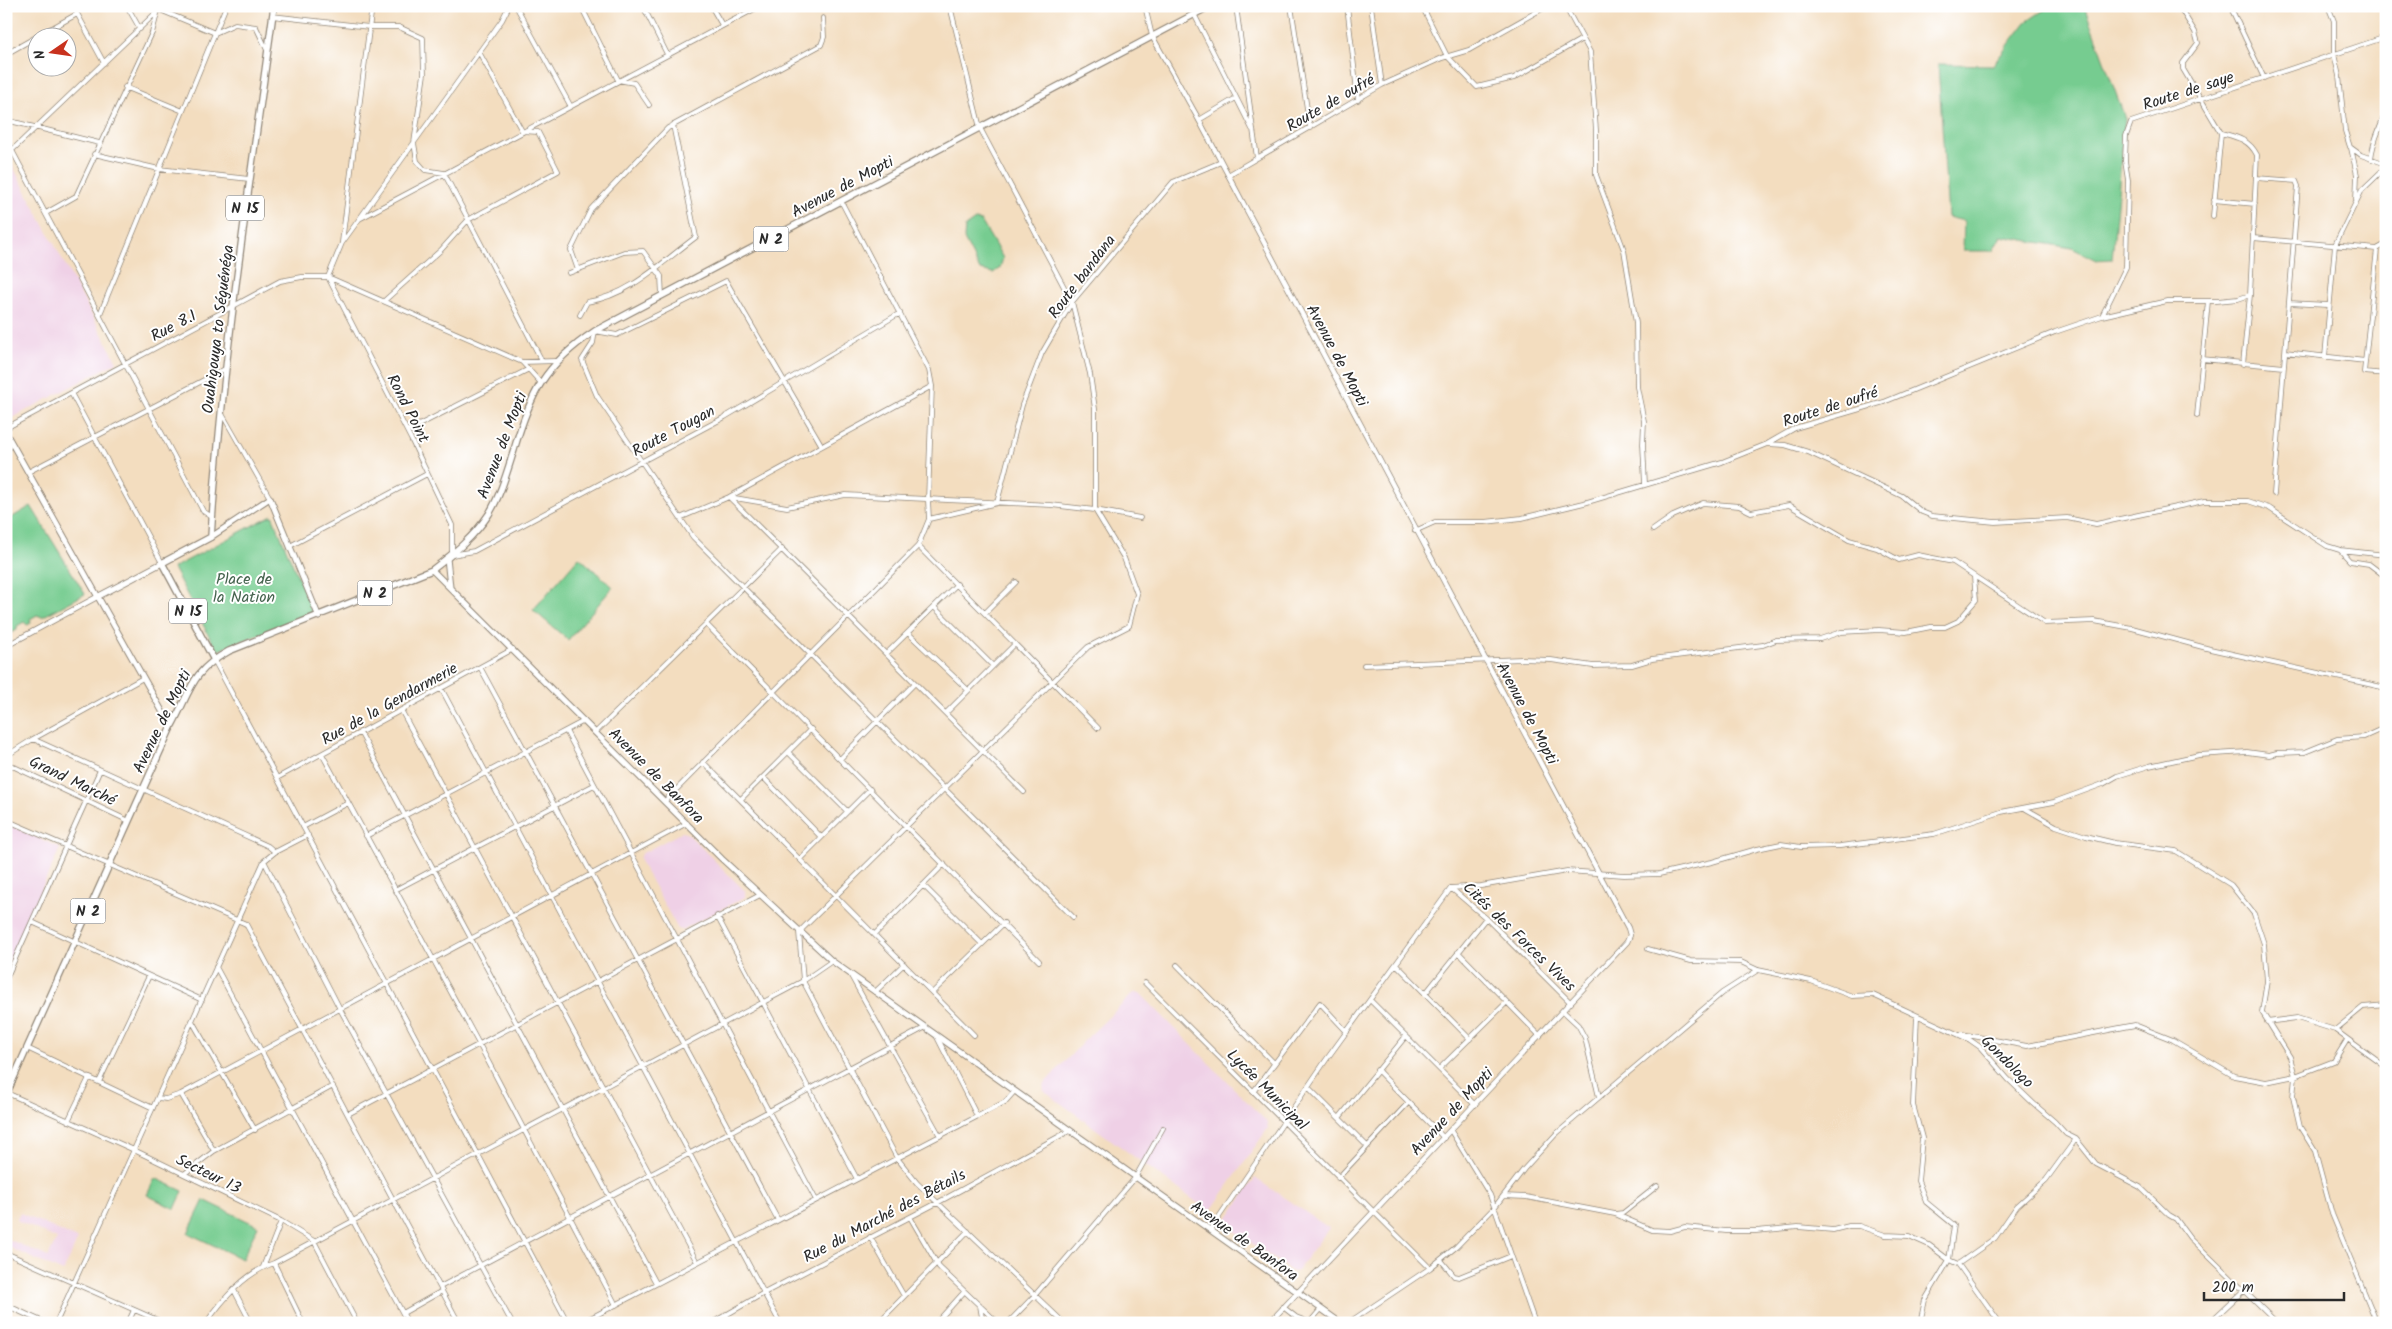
<svg xmlns="http://www.w3.org/2000/svg" width="2392" height="1329" viewBox="0 0 2392 1329" font-family="Kalam,sans-serif">
  <style>
    .built { fill: #efd0e6 }
    .green { fill: #76cc90; stroke: #507c5e }
    .lines { fill: none; stroke-linecap: round; stroke-linejoin: round }
    .minor-casing { stroke: #8f8475; stroke-width: 5.5 }
    .tertiary-casing { stroke: #8f8475; stroke-width: 6 }
    .secondary-casing { stroke: #8f8475; stroke-width: 7 }
    .primary-casing { stroke: #8f8475; stroke-width: 8 }
    .minor { stroke: #fff; stroke-width: 4 }
    .tertiary { stroke: #fff; stroke-width: 4.5 }
    .secondary { stroke: #fff; stroke-width: 5 }
    .primary { stroke: #fff; stroke-width: 5.5 }
    .labels { text-anchor: middle; stroke-width: 4; stroke-linejoin: round; paint-order: stroke }
    .shield { fill: #fff; stroke: #6b6b6b; stroke-width: 1 }
    .shield-label { font-size: 15px; font-weight: bold; fill: #2b2b2b }
    .street-label { font-size: 16px; fill: #2b2b2b; stroke: #fff }
    .park-label { font-size: 16px; fill: #45634e; stroke: #fff }
  </style>
  <rect width="100%" height="100%" fill="#fff"/>
  <filter id="ink" filterUnits="userSpaceOnUse"><feTurbulence type="fractalNoise" baseFrequency=".02" numOctaves="2"/><feDisplacementMap in="SourceGraphic" scale="10" xChannelSelector="R" yChannelSelector="G"/><feConvolveMatrix kernelMatrix="1 2 1 2 8 2 1 2 1" color-interpolation-filters="sRGB"/></filter>
  <filter id="wash" filterUnits="userSpaceOnUse"><feTurbulence type="fractalNoise" baseFrequency=".0096" numOctaves="4" result="noise"/><feDisplacementMap in="SourceGraphic" scale="20" xChannelSelector="R" yChannelSelector="G"/><feGaussianBlur stdDeviation="1.12" result="paint"/><feColorMatrix in="noise" values="0 0 0 0 0 0 0 0 0 0 0 0 0 0 0 0 0 1.4 0 .05"/><feComposite in="paint" operator="in"/></filter>
  <g filter="url(#wash)">
    <rect width="100%" height="100%" fill="#f3ddbf"/>
    <path class="built" d="M6 164 12 165 117 362 10 419 6 411Z
      M6 823 60 848 6 968Z
      M682 832 688 834 745 891V897L682 930 678 929 639 859 641 854Z
      M1134 993H1140L1267 1122 1268 1128 1210 1212 1044 1091 1043 1085 1086 1039Z
      M1255 1178 1329 1228 1297 1271 1293 1272 1227 1226 1226 1221Z
      M20 1213 78 1239 63 1272 6 1246 8 1239 48 1257 57 1239 16 1220Z"/>
    <path class="green" d="M2050 6H2084L2125 118 2112 259 2096 260 2072 248 2001 236 1993 251H1963L1964 221 1948 217 1938 64 1993 65 2026 22Z
      M975 220 981 221 1003 258 1000 268 993 273 980 270 964 239 965 227Z
      M31 506 85 594 42 617 37 615 30 619 31 623 27 625 24 622 17 626V630L6 635V521Z
      M272 515 313 613 217 651 173 568Z
      M579 557 613 587 568 640 533 610Z
      M155 1178 183 1191 175 1209 147 1195Z
      M204 1200 258 1226 242 1259 188 1233Z"/>
  </g>
  <g filter="url(#ink)">
    <g class="lines">
      <g class="minor-casing">
        <path id="minor" d="M73 6 104 63
          M127 6 140 29
          M509 6 502 20 342 243 328 277 411 439 452 525V555L474 551 725 417 900 313
          M516 6 570 105
          M581 6 618 80 634 83 649 105
          M643 6 667 54
          M711 6 722 25
          M950 6 980 128 1072 302 1090 374 1095 409V510L1124 558 1137 594 1129 626 1088 647 799 932 803 981 897 1158 917 1183 1064 1323
          M1145 6 1152 36
          M1236 6 1257 158
          M1291 6 1310 128
          M1347 6 1358 100
          M1371 6 1382 85
          M1422 6 1447 56 1477 87 1514 78 1582 39
          M1565 6 1590 52 1596 130V175L1624 250 1636 323 1637 387 1644 421 1643 444 1645 484
          M2179 6 2195 32 2198 43 2183 63V69L2221 133 2213 216
          M2230 6 2264 78
          M2328 6 2334 21V54L2339 76 2345 131 2350 147 2361 155 2386 164
          M160 10 215 33 235 24 256 27 267 50
          M1194 14 1252 129
          M272 16 369 27H399L423 38 424 74 414 143 417 161 425 170 444 173 542 361
          M6 54 77 14
          M125 87 183 111
          M6 120 99 143
          M1199 120 1236 98
          M2221 133C2236 137 2249 139 2257 155L2250 295 2243 364
          M6 139 203 511 212 517
          M2351 148 2357 175 2356 200
          M94 154 159 169 249 179
          M6 156 163 6
          M2371 159C2373 138 2381 129 2386 110
          M1228 175 1382 85 1442 58 1469 50 1547 6
          M2256 178 2296 181 2298 186 2274 494
          M2214 200 2255 204
          M841 201 929 370 932 386 928 500 929 519
          M46 213 76 196 152 33 157 14
          M361 218 760 6
          M2253 238 2377 249 2386 244
          M342 242 372 6
          M2377 249 2364 372 2386 374
          M578 270 571 250 591 209 668 128 821 45 824 37 823 18
          M569 273 624 252 643 251 661 276 662 296
          M384 301 441 250 468 220 558 171 538 132 522 131 479 52
          M2289 303 2328 305
          M100 314 226 6
          M580 315 587 302C631 295 662 262 696 237L673 125
          M2102 316 2126 267 2128 180 2125 161 2126 136 2131 122 2386 37
          M2285 352 2365 361
          M2325 357 2335 245 2362 190 2386 167
          M2202 359 2284 367
          M540 382 522 362 556 361
          M71 393 162 563
          M221 412 270 498
          M2197 416 2208 301
          M6 428 280 281 302 277H328L522 362
          M407 431 529 369
          M1768 444 1785 445 1808 452 1902 496 1922 512 1932 516 1995 522 2067 518 2096 524 2204 501H2248L2269 508 2327 546 2340 550 2386 555
          M822 446 726 281 617 335 595 331 593 343 582 360 597 396 693 537 1073 917
          M28 472 225 369
          M680 518 729 497 932 386
          M1653 530 1673 516 1703 503 1739 506 1751 512 1789 505 1849 540 1877 548 1899 560 1918 555 1953 562 2045 623 2094 621 2132 628 2210 649 2386 688
          M1415 531 1435 522H1485L1522 518 1584 503 1722 462 1767 444 1795 428 1884 402 2055 332 2102 316 2167 301H2217L2238 299 2250 295
          M290 546 427 474
          M918 546 1098 728
          M2340 550 2350 561 2369 564 2386 577
          M934 607 993 666
          M985 613 1016 582
          M706 624 1039 961
          M908 633 968 690
          M886 654 957 584
          M214 660 568 1323
          M1364 665 1522 659 1551 660 1593 666 1632 665 1652 659 1763 645 1776 640 1820 639 1841 632 1879 630 1906 632 1931 627H1945L1958 621 1976 600 1974 577
          M480 667 778 1220
          M441 688 780 1323
          M401 710 697 1262
          M946 713 1015 644
          M566 731 816 1200
          M360 732 656 1283
          M596 732 782 549
          M33 739 268 846 275 852
          M788 752 847 811
          M322 754 479 1044 616 1305
          M6 756 33 739 143 678
          M840 759 915 683
          M703 762 974 1035
          M6 763 129 821
          M763 777 821 837
          M277 778 513 649
          M1024 792 729 497 787 507 845 495 1051 505 1095 510 1140 518
          M741 799 811 729
          M665 801 918 546 929 519 997 503 1022 405 1042 353 1072 302 1173 182 1221 162
          M2026 809 2056 826 2086 836 2115 843 2176 851 2231 885 2254 914 2264 944 2267 981 2262 1012 2290 1057 2295 1076 2293 1097 2300 1127 2315 1151 2332 1214 2377 1323
          M6 820 246 924 459 1323
          M303 827 348 803
          M366 836 584 721
          M800 859 870 789
          M264 861 340 1009 512 1323
          M923 885 982 944
          M1451 888 1481 886 1567 871 1624 875 1659 874 1712 862 1757 849 1781 844 1801 847 1840 846 1934 834 2001 812 2054 802 2103 784 2117 776 2149 766 2199 755 2247 752 2269 755 2277 753 2305 752 2337 739 2364 737 2386 727
          M1452 889 1486 918 1571 1003
          M395 890 594 785
          M717 916 857 1179
          M32 922 202 1000
          M875 934 944 864
          M1648 949 1691 961 1741 962 1758 970 1811 981 1852 996 1873 995 1970 1040 1980 1047 2008 1079 2033 1103 2055 1122 2066 1134 2076 1139 2096 1164 2140 1187 2169 1215 2176 1219 2190 1238 2277 1323
          M1458 952 1540 1036
          M1396 964 1470 1039
          M1177 965 1274 1063
          M216 967 408 1323
          M851 976 940 1136
          M6 979 100 770
          M1145 983 1430 1268
          M875 992 904 964
          M933 992 1004 923
          M1425 994 1486 918
          M1370 1000 1475 1105
          M1563 1011 1578 1025 1585 1038 1599 1097
          M1917 1016 1913 1105 1922 1138 1918 1181 1926 1202 1954 1225 1949 1260 1958 1264 2000 1323
          M192 1021 255 1130
          M2267 1022 2297 1018 2335 1030 2363 1007 2386 1005
          M2335 1030 2386 1067
          M1962 1034 2027 1046 2135 1025 2173 1040 2234 1076 2266 1082 2295 1076 2334 1061 2347 1040
          M937 1037 977 1116
          M27 1048 153 1108
          M1439 1069 1507 1002
          M1377 1070 1444 1138
          M99 1082 149 976
          M1308 1087 1367 1146
          M1253 1092 1320 1003 1347 1032
          M7 1093 134 1150 281 1221 314 1241 357 1323
          M181 1094 214 1151
          M158 1098 166 1099 181 1094 687 823
          M348 1114 760 895
          M1339 1118 1406 1036
          M68 1121 89 1078
          M1451 1131 1490 1195 1535 1323
          M184 1174 214 1151 333 1086
          M1338 1178 1409 1102
          M1503 1196 1526 1197 1615 1214 1623 1213 1657 1186
          M1615 1214 1652 1230 1670 1231 1685 1227 1726 1231H1756L1798 1227 1833 1230 1849 1226H1859L1885 1235 1909 1236 1929 1245 1949 1260 1925 1300 1920 1323
          M910 1217 939 1267 998 1323
          M1210 1230 1326 1060 1451 888
          M870 1237 904 1296
          M6 1253 164 1323
          M1441 1260 1454 1276 1459 1277 1511 1256
          M274 1263 303 1323
          M1958 1264 1995 1238 2017 1206 2046 1180 2076 1139
          M263 1267 281 1221
          M440 1287 924 1028
          M234 1290 251 1323
          M980 1306 983 1323
          M1283 1307 1296 1317 1311 1323
          M403 1313 442 1291
          M726 1314 730 1323
          M1310 1322 1321 1309
          M56 1323 264 861 275 852 308 835
          M128 1323 134 1310
          M206 1323C223 1299 245 1273 274 1263L803 981 832 961
          M581 1323 1005 1102 1014 1092
          M712 1323 764 1293 937 1203 1069 1131
          M878 1323 968 1231
          M936 1323 964 1292
          M1008 1323 1035 1295 1135 1178 1163 1128
          M1348 1323 1430 1268 1456 1247 1494 1208 1524 1169 1556 1134 1722 993 1758 970
          M2209 1323 2243 1291"/>
      </g>
      <g class="tertiary-casing">
        <path id="tertiary" d="M1152 36 1199 120 1628 928 1630 935 1627 942 1269 1323
          M6 646 97 597
          M6 1305 45 1323"/>
      </g>
      <g class="secondary-casing">
        <path id="secondary" d="M6 433 171 727
          M211 537 270 498 319 617
          M447 558 450 587
          M432 570 722 859 832 961 1341 1323
          M97 597 162 563"/>
      </g>
      <g class="primary-casing">
        <path id="primary" d="M214 660 162 563 211 537C222 359 250 183 274 6
          M6 1095 171 727C191 691 190 672 229 651L432 570C453 554 474 537 489 514 501 494 507 472 514 450 530 394 545 364 595 331L1210 6"/>
      </g>
      <use href="#minor" class="minor"/>
      <use href="#tertiary" class="tertiary"/>
      <use href="#secondary" class="secondary"/>
      <use href="#primary" class="primary"/>
    </g>
  </g>
  <g class="labels">
    <g class="shield">
      <rect x="226" y="195.5" width="38" height="25" rx="4"/>
      <rect x="753.5" y="226.5" width="35" height="25" rx="4"/>
      <rect x="357.5" y="580.5" width="35" height="25" rx="4"/>
      <rect x="169" y="598.5" width="38" height="25" rx="4"/>
      <rect x="70.5" y="898.5" width="35" height="25" rx="4"/>
    </g>
    <g class="shield-label">
      <text x="245" y="213">N 15</text>
      <text x="771" y="244">N 2</text>
      <text x="375" y="598">N 2</text>
      <text x="188" y="616">N 15</text>
      <text x="88" y="916">N 2</text>
    </g>
    <g class="street-label">
      <text transform="translate(2188 90) rotate(-18)" y="6">Route de saye</text>
      <text transform="translate(1330 102) rotate(-30)" y="6">Route de oufré</text>
      <text transform="translate(842 186) rotate(-28)" y="6">Avenue de Mopti</text>
      <text transform="translate(1081 276) rotate(-53)" y="6">Route bandana</text>
      <text transform="translate(173 325) rotate(-28)" y="6">Rue 8.1</text>
      <text transform="translate(217 329) rotate(-83)" y="6">Ouahigouya to Séguénéga</text>
      <text transform="translate(1338 355) rotate(62)" y="6">Avenue de Mopti</text>
      <text transform="translate(1830 406) rotate(-18)" y="6">Route de oufré</text>
      <text transform="translate(409 408) rotate(63)" y="6">Rond Point</text>
      <text transform="translate(673 430) rotate(-28)" y="6">Route Tougan</text>
      <text transform="translate(501 445) rotate(-69)" y="6">Avenue de Mopti</text>
      <text transform="translate(389 703) rotate(-29)" y="6">Rue de la Gendarmerie</text>
      <text transform="translate(1528 713) rotate(62)" y="6">Avenue de Mopti</text>
      <text transform="translate(161 721) rotate(-64)" y="6">Avenue de Mopti</text>
      <text transform="translate(657 775) rotate(45)" y="6">Avenue de Banfora</text>
      <text transform="translate(73 780) rotate(26)" y="6">Grand Marché</text>
      <text transform="translate(1520 936) rotate(44)" y="6">Cités des Forces Vives</text>
      <text transform="translate(2008 1061) rotate(45)" y="6">Gondologo</text>
      <text transform="translate(1268 1089) rotate(45)" y="6">Lycée Municipal</text>
      <text transform="translate(1451 1111) rotate(-47)" y="6">Avenue de Mopti</text>
      <text transform="translate(209 1173) rotate(26)" y="6">Secteur 13</text>
      <text transform="translate(884 1215) rotate(-28)" y="6">Rue du Marché des Bétails</text>
      <text transform="translate(1245 1240) rotate(35)" y="6">Avenue de Banfora</text>
    </g>
    <g class="park-label">
      <text x="244" y="584">Place de<tspan x="244" dy="18">la Nation</tspan></text>
    </g>
  </g>
  <rect width="2392" height="1329" fill="none" stroke="#fff" stroke-width="25"/>
  <g transform="translate(52 52) rotate(257)"><circle r="24" fill="#ffffff" stroke="#aaaaaa"/>
  <path d="M0-4L9 19L0 12L-9 19Z" fill="#c8321e"/>
  <text y="-8" font-size="14" font-weight="bold" text-anchor="middle" fill="#2b2b2b">N</text>
  </g>
  <path d="M2204 1292v8h140v-8" fill="none" stroke="#2b2b2b" stroke-width="2.5"/>
  <text x="2212" y="1292" font-size="15" fill="#2b2b2b" stroke="#ffffff" stroke-width="4" paint-order="stroke">200 m</text>
</svg>
